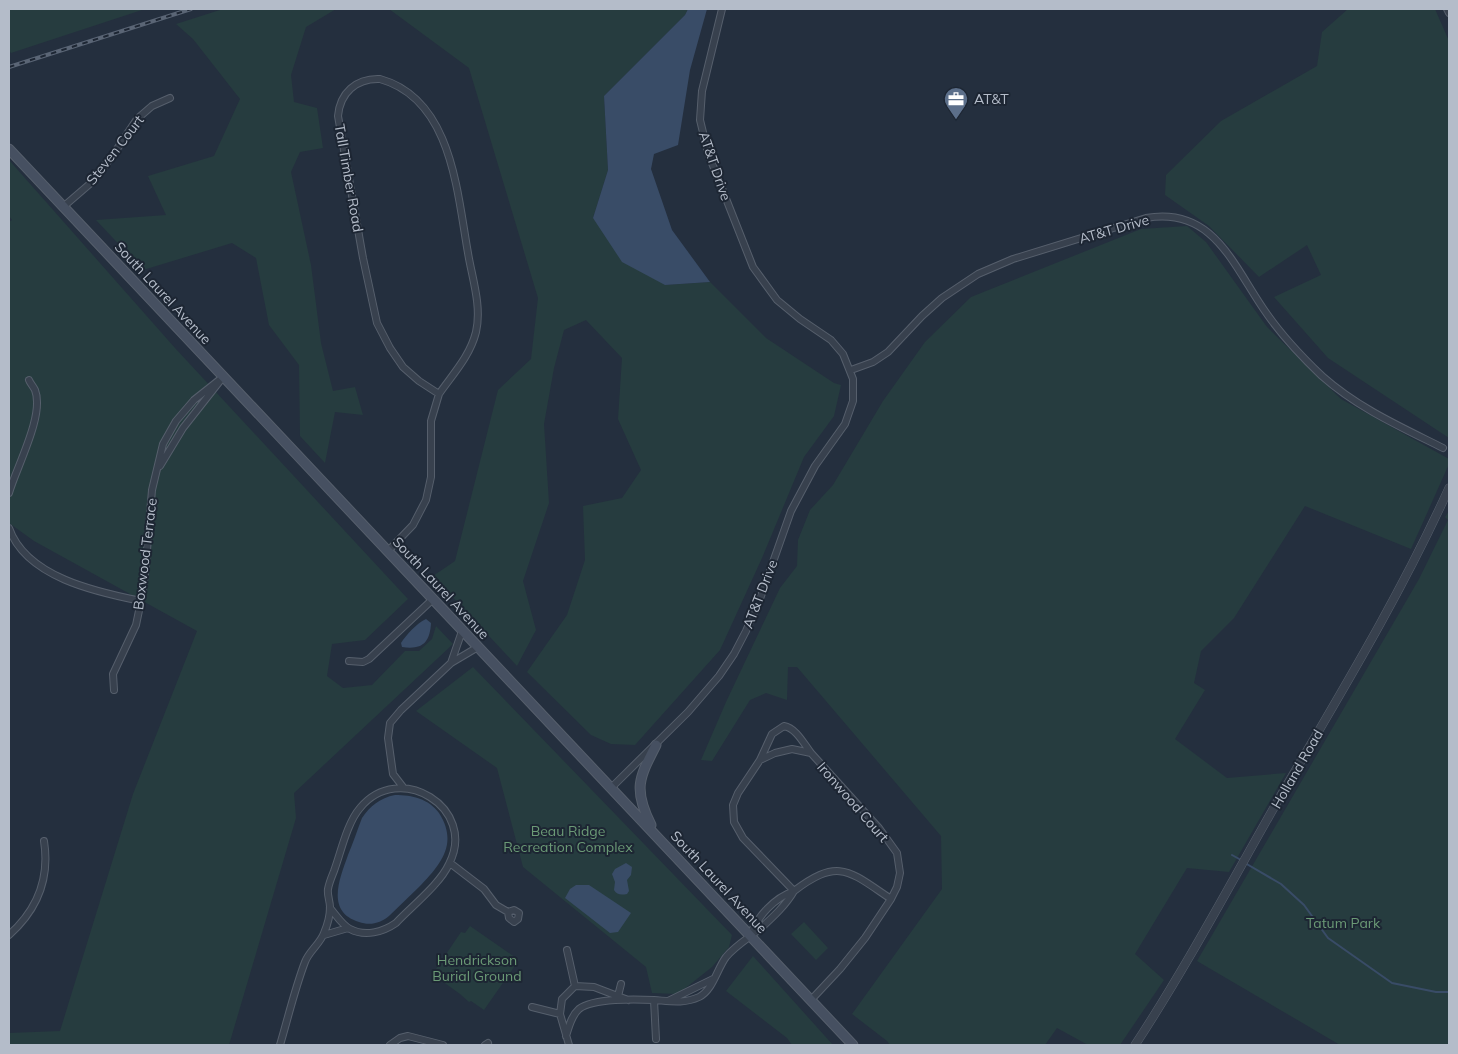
<svg xmlns="http://www.w3.org/2000/svg" width="1458" height="1054" viewBox="0 0 1458 1054" font-family="Mulish,sans-serif">
  <style>
    .green { fill: #263c3f }
    .water { fill: #394c67 }
    .lines { fill: none; stroke-linecap: round; stroke-linejoin: round }
    .stream { stroke: #394c67; stroke-width: 2 }
    .minor-casing { stroke: #565f6c; stroke-width: 8 }
    .tertiary-casing { stroke: #565f6c; stroke-width: 9 }
    .secondary-casing { stroke: #565f6c; stroke-width: 11 }
    .minor { stroke: #38414e; stroke-width: 6 }
    .tertiary { stroke: #38414e; stroke-width: 8 }
    .secondary { stroke: #465061; stroke-width: 9 }
    .rail-casing { stroke: #5a6575; stroke-width: 4 }
    .rail { stroke: #1d2633; stroke-width: 2; stroke-dasharray: 5.5; stroke-linecap: butt }
    .labels { text-anchor: middle; stroke-width: 4; stroke-linejoin: round; paint-order: stroke }
    .poi-label { font-size: 14px; fill: #b4bcc9; stroke: #1d2633; text-anchor: start }
    .street-label { font-size: 14px; fill: #b4bcc9; stroke: #1d2633 }
    .park-label { font-size: 14px; fill: #6b9a76; stroke: #1d2633 }
  </style>
  <rect width="100%" height="100%" fill="#242f3e"/>
  <path class="green" d="M9 9H145L11 53 9 50Z
    M223 9H336L306 27 291 75 294 102 317 108 323 148 300 152 291 172 311 265 321 343 333 391 355 387 363 415 335 412 325 463 300 436 299 365 269 325 256 258 232 243 143 270 96 220 166 215 148 176 214 156 240 99 193 39 176 24Z
    M389 9H688L685 15 604 96 608 170 593 218 665 285 710 282 766 338 834 383 841 385 834 416 804 457 762 558 720 650 635 745 611 744 591 735 527 672 567 615 585 560 583 506 622 498 641 470 618 419 622 358 586 320 564 330 554 368 544 424 549 503 523 581 536 630 517 666 433 576 455 561 498 390 531 359 538 298 469 68Z
    M1348 9H1435L1449 41V438L1328 358 1274 297 1321 275 1307 245 1259 277 1209 226 1165 195 1166 175 1221 121 1317 66 1322 32Z
    M9 160 175 348 408 599 365 640 332 644 327 676 343 688 372 685 405 651H419L432 639 436 626 453 644 294 793 296 818 229 1045H9V1033L60 1031 133 794 197 631 34 541 9 523V222L12 220 9 216Z
    M1187 226 1206 242 1267 327 1341 399 1449 459V464L1411 549 1305 506 1234 618 1201 651 1194 683 1205 690 1175 739 1227 778 1286 773 1229 872 1187 868 1135 954 1164 980 1120 1045H1088L1057 1028 1045 1045H890L887 1041 852 1014 942 889 941 836 797 667H788L787 700 766 693 750 700 712 761 701 760 726 702 780 588 797 566 798 540 810 510 833 485 883 401 925 342 971 297 1141 229Z
    M1449 511V1045H1340L1197 961 1419 579 1448 520 1445 517Z
    M473 667 732 935 729 947 712 967 678 994 652 993 646 967 523 867 497 768 416 711Z
    M804 922 828 948 816 960 791 934Z
    M470 926 519 960 484 1010 471 1001 469 1002 460 994 435 976 438 972 436 969 461 932 465 933Z
    M753 956 833 1045H792L787 1038 726 991Z"/>
  <path class="water" d="M688 9H707L690 70 678 145 654 154 651 169 672 230 710 282 665 285 622 262 593 218 608 170 604 96 685 15Z
    M426 619 431 623C430 643 422 650 402 647L401 643C407 634 416 624 426 619Z
    M395 795C412 795 429 799 439 813 459 844 440 865 419 887 409 897 399 906 389 916 381 923 370 926 359 922 325 912 340 878 348 855 353 843 357 831 362 818 370 806 380 798 395 795Z
    M626 863 632 867 631 875 627 880 629 891 627 894C621 895 617 895 614 890L615 882 612 874 615 869Z
    M576 885H589L631 913 618 932 610 933 565 898 570 889Z"/>
  <g class="lines">
    <path class="stream" d="M1232 855 1241 860
      M1245 863 1281 884 1304 905 1328 938 1392 983 1436 992H1449"/>
    <g class="minor-casing">
      <path id="minor" d="M1447 9 1449 13
        M380 79C452 99 457 192 468 253 472 278 482 306 476 332 470 356 453 374 439 394L419 381 403 367 390 348 377 323 363 258 338 116C340 93 356 78 380 79Z
        M63 207 92 182 113 155 137 119 152 106 170 98
        M851 370 873 362 888 352 922 316 942 298 978 274 1013 259 1146 218C1215 206 1234 268 1267 314 1283 337 1302 357 1322 376 1358 408 1401 427 1443 448
        M160 466 183 428 220 381
        M9 493C16 468 45 415 35 390 33 386 30 383 29 380
        M9 528C26 577 96 592 141 601
        M388 551 413 525 426 500 431 477V421L439 394
        M462 631 451 663 478 647
        M349 661 363 662 369 659 433 599
        M114 690 113 674 136 625 141 601 145 574 152 490 163 444 176 421 194 400 223 377
        M760 760 772 734 784 726C796 728 804 744 811 753
        M403 787 393 774 388 738 390 723 401 710 451 663
        M612 787 688 712 719 676 734 654 746 631 761 596 791 511 815 466 845 424 853 401V379L843 354 831 340 800 319 777 300 753 267 708 153 700 120 702 91 722 9
        M450 863 484 889 496 905 508 912 509 918 514 922 518 919 519 913 514 910 508 912
        M9 935C37 910 50 879 44 841
        M324 935 348 928
        M567 950 575 986
        M618 996 621 984
        M654 1000 656 1039
        M811 1000 840 969 865 938 891 899 897 887 900 873 897 853 879 828 811 753 792 749 775 753 760 760 738 793 733 805 734 822 743 838 794 891C839 857 849 871 891 899
        M668 1001 713 979
        M532 1007 560 1014
        M566 1036C569 1027 571 1016 579 1009 593 998 636 999 654 1000 669 1001 684 1004 699 997 713 990 717 969 726 957 736 945 749 938 761 928 773 917 786 905 794 891 774 898 758 916 750 935
        M280 1045C288 1018 295 988 305 962 309 951 320 944 324 933 327 926 330 915 330 907 330 901 327 895 328 889 329 883 332 876 334 871 341 852 347 823 360 808 399 760 478 808 449 864 440 884 412 906 396 923 383 932 365 937 350 929 342 925 336 915 330 908
        M390 1045 400 1038 408 1036 443 1045
        M485 1045 488 1043
        M569 1045 560 1014 562 999 575 986 594 987 628 1000"/>
    </g>
    <g class="tertiary-casing">
      <path id="tertiary" d="M1135 1045C1189 963 1235 875 1284 790 1342 691 1402 592 1449 488"/>
    </g>
    <g class="secondary-casing">
      <path id="secondary" d="M9 149 853 1045
        M651 825C633 789 639 778 656 745"/>
    </g>
    <use href="#minor" class="minor"/>
    <use href="#tertiary" class="tertiary"/>
    <use href="#secondary" class="secondary"/>
    <g class="rail-casing">
      <path id="rail" d="M9 67 191 9"/>
    </g>
    <use href="#rail" class="rail"/>
  </g>
  <defs>
    <g id="office-pin" transform="scale(1.25)"><path d="M0 17L-7.5 6A9.5 9.5 0 1 1 7.5 6Z" fill="#5c6f8a" stroke="#1d2633"/><path d="M-6-3h4V-5.5h4V-3h4V5H-6ZM-1-4.5V-3h2v-1.5ZM-6 0V1H6V0Z" fill="#fff"/></g>
  </defs>
  <g fill-rule="evenodd">
    <use href="#office-pin" x="956" y="99"/>
  </g>
  <g class="labels">
    <g class="poi-label">
      <text x="974" y="104">AT&amp;T</text>
    </g>
    <g class="street-label">
      <text transform="translate(115 150) rotate(-52)" y="5">Steven Court</text>
      <text transform="translate(715 166) rotate(71)" y="5">AT&amp;T Drive</text>
      <text transform="translate(349 178) rotate(80)" y="5">Tall Timber Road</text>
      <text transform="translate(1114 229) rotate(-16)" y="5">AT&amp;T Drive</text>
      <text transform="translate(163 293) rotate(47)" y="5">South Laurel Avenue</text>
      <text transform="translate(145 554) rotate(-83)" y="5">Boxwood Terrace</text>
      <text transform="translate(441 588) rotate(47)" y="5">South Laurel Avenue</text>
      <text transform="translate(760 594) rotate(-69)" y="5">AT&amp;T Drive</text>
      <text transform="translate(1297 769) rotate(-60)" y="5">Holland Road</text>
      <text transform="translate(853 802) rotate(49)" y="5">Ironwood Court</text>
      <text transform="translate(719 882) rotate(47)" y="5">South Laurel Avenue</text>
    </g>
    <g class="park-label">
      <text x="568" y="836">Beau Ridge<tspan x="568" dy="16">Recreation Complex</tspan></text>
      <text x="1343" y="928">Tatum Park</text>
      <text x="477" y="965">Hendrickson<tspan x="477" dy="16">Burial Ground</tspan></text>
    </g>
  </g>
  <rect width="1458" height="1054" fill="none" stroke="#b4bcc9" stroke-width="20"/>
</svg>
